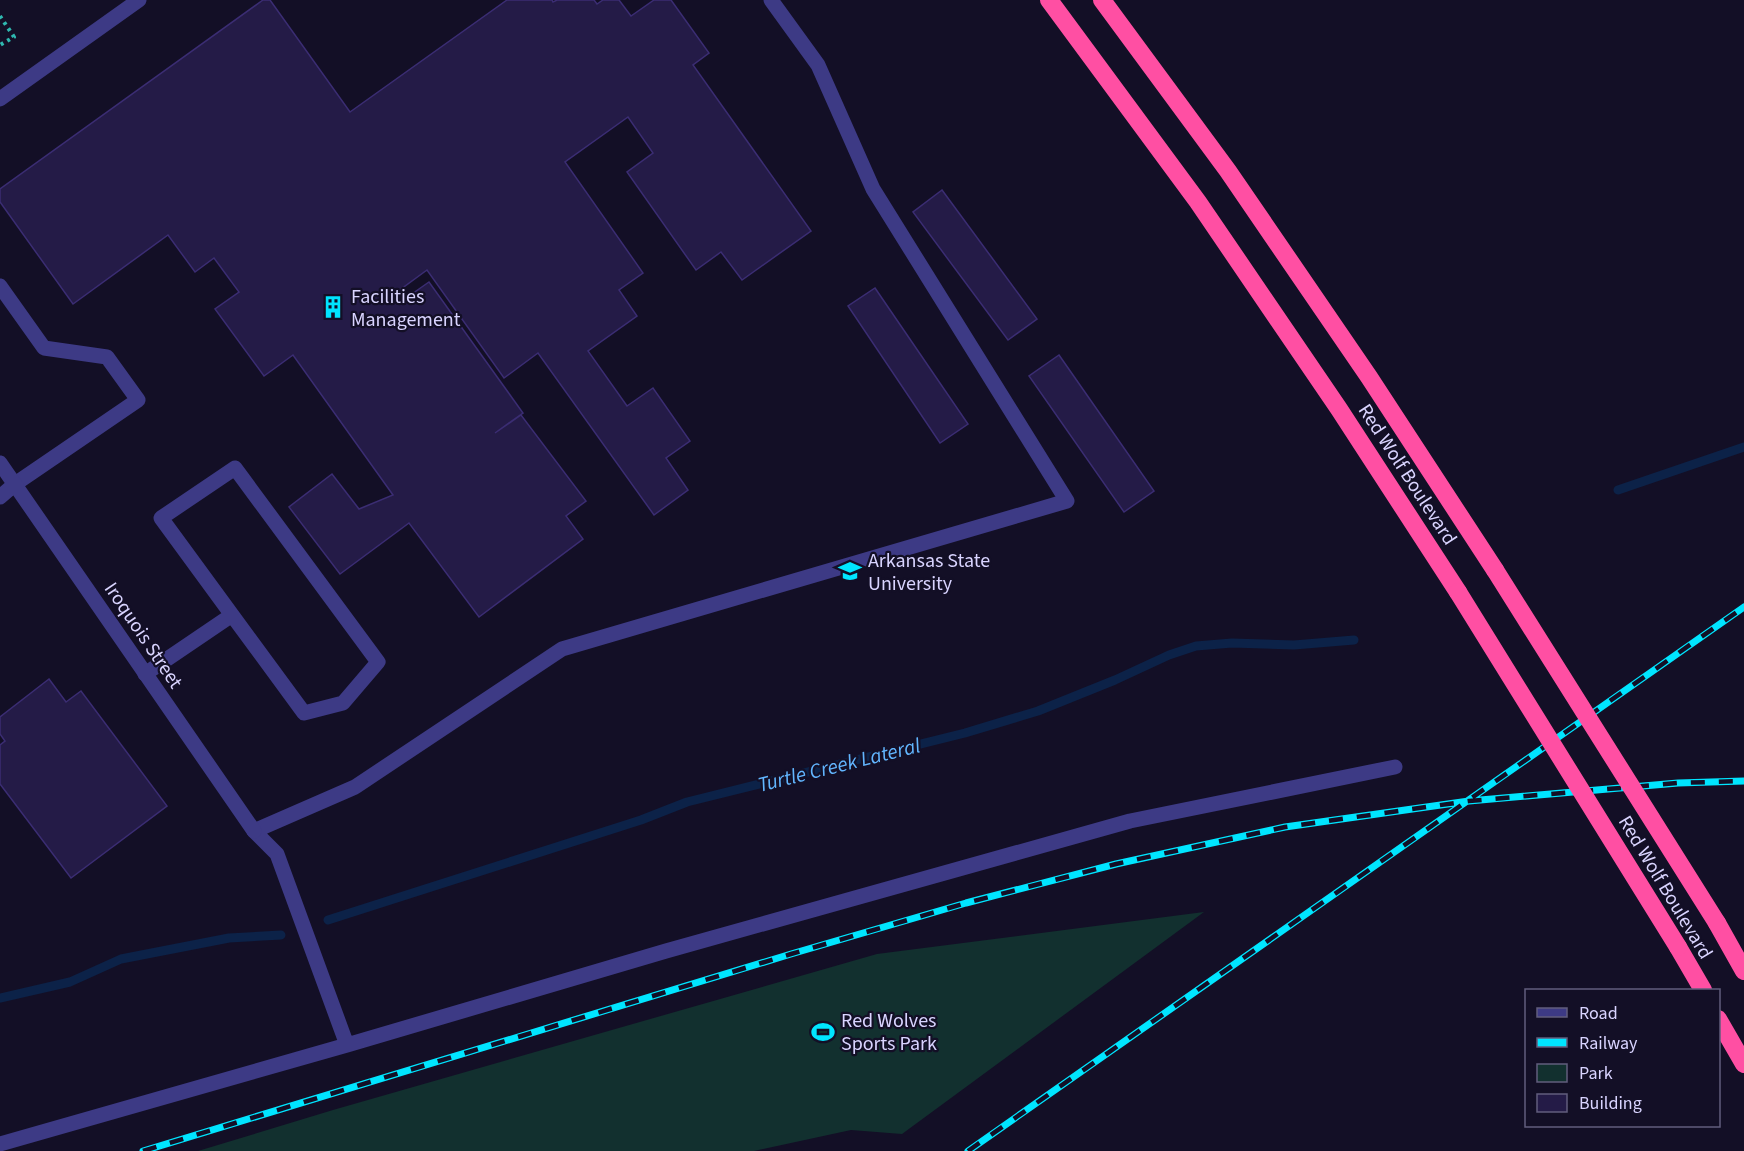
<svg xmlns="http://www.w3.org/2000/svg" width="1744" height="1151" viewBox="0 0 1744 1151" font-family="'Source Sans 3',sans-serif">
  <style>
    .green { fill: #12302f }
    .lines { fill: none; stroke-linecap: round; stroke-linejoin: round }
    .stream { stroke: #0c2248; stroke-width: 9 }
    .building { fill: #241b47; stroke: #3b2d73; stroke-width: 1.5 }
    .path { stroke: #2fb8b0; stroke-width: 4; stroke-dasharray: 3 4.5; stroke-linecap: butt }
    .lane { stroke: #3d3a85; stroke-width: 15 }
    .street { stroke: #3d3a85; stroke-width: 15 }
    .highway { stroke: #ff4fa3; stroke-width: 18 }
    .rail-casing { stroke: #00e5ff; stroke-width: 7 }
    .rail { stroke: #130f26; stroke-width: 4.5; stroke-dasharray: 14; stroke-linecap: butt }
    .highway-bridge { stroke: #ff4fa3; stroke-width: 18 }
    .labels { text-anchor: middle; stroke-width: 4.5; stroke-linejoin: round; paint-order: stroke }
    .poi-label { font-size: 20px; fill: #d9d4ff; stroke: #130f26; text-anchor: start }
    .street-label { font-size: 20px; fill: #d9d4ff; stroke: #130f26 }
    .water-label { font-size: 21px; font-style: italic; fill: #62b6ff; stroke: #130f26 }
  </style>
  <rect width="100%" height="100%" fill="#130f26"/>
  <path class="green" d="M1204 912 902 1134 851 1130 754 1151H198L333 1110 877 954Z"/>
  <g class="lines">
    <path class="stream" d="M1618 490 1744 447
      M328 920 641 820 687 802 965 733 1038 711 1115 680 1169 655 1196 646 1232 643 1294 645 1354 640
      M0 998 70 982 121 959 229 938 281 935"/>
  </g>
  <path class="building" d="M263 0H270L350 112 507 0H552L553 2 557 0H594L597 4 603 0H619L631 16 654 0H671L709 53 693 65 811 231 742 280 721 252 696 270 627 172 653 153 628 117 565 162 643 273 619 290 637 316 588 351 627 406 653 388 690 441 666 458 688 490 654 515 538 353 504 378 427 270 393 295 399 303 429 282 523 413 495 433 521 415 586 501 566 516 583 539 479 617 409 523 340 574 289 507 332 474 359 509 393 495 293 355 264 376 215 309 239 292 214 258 195 272 168 235 73 304 0 202V189Z
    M942 190 1037 319 1008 340 913 212Z
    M875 288 968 424 940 443 848 306Z
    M1059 355 1154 491 1124 512 1029 376Z
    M49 679 66 702 81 691 167 806 71 878 0 784V745L5 741 0 734V717Z"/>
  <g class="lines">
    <path class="path" d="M0 16 14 37 0 45"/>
    <path class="lane" d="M0 286 44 348 107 357 138 400 15 484
      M145 674 232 615 161 518 235 468 378 662 343 703 304 713 232 615
      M347 1045 666 951 1130 821 1395 767
      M0 1144 347 1045 277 854 254 831 355 787 562 649 1067 501 873 189 818 65 771 0"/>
    <path class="street" d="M0 99 139 0
      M0 463 254 831
      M0 497 15 484"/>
    <path class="highway" d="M1049 0 1198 202 1339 409 1458 592
      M1102 0 1228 171 1369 377 1495 570
      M1717 923 1744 971
      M1678 947 1703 990
      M1718 1019 1744 1064"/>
    <g class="rail-casing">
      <path id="rail" d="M143 1151 791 954 966 903 1116 864 1285 827 1469 801 1678 783 1744 781
        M968 1151 1744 607"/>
    </g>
    <use href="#rail" class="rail"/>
    <path class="highway-bridge" d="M1495 570 1717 923
      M1458 592 1678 947"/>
  </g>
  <defs>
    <g id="building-bare" transform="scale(1.8)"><path d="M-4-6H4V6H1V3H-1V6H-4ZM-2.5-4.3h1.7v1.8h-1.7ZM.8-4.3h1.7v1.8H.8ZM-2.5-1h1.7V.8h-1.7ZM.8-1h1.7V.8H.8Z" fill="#00e5ff" stroke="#130f26" stroke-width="2.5" paint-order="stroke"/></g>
    <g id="university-bare" transform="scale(1.8)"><path d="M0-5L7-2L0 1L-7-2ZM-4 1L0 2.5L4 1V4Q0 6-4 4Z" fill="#00e5ff" stroke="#130f26" stroke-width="2.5" paint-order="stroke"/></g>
    <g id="stadium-bare" transform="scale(1.8)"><path d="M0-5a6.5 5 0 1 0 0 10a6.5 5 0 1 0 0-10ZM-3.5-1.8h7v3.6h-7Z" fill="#00e5ff" stroke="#130f26" stroke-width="2.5" paint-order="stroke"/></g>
  </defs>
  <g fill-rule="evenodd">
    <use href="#building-bare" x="333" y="307"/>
    <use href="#university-bare" x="850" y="571"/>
    <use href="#stadium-bare" x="823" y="1032"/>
  </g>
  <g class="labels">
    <g class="poi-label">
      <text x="351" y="303">Facilities<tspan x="351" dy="23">Management</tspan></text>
      <text x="868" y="567">Arkansas State<tspan x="868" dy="23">University</tspan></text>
      <text x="841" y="1027">Red Wolves<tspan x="841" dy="23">Sports Park</tspan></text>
    </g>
    <g class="street-label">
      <text transform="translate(1408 474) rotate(57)" y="7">Red Wolf Boulevard</text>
      <text transform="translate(144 635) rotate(56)" y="7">Iroquois Street</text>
      <text transform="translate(1666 887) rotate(59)" y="7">Red Wolf Boulevard</text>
    </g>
    <g class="water-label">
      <text transform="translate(839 765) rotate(-14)" y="7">Turtle Creek Lateral</text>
    </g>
  </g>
  <rect x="1525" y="989" width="195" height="138" fill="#130f26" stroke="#625e7d" stroke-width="1.5"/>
  <rect x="1537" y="1008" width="30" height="9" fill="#3d3a85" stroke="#625e7d" stroke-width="1.5"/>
  <text x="1579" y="1019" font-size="18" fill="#d9d4ff">Road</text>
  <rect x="1537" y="1038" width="30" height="9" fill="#00e5ff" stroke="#625e7d" stroke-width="1.5"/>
  <text x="1579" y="1049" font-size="18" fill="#d9d4ff">Railway</text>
  <rect x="1537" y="1064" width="30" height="18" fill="#12302f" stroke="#625e7d" stroke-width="1.5"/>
  <text x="1579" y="1079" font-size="18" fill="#d9d4ff">Park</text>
  <rect x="1537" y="1094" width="30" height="18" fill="#241b47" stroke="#625e7d" stroke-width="1.5"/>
  <text x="1579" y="1109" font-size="18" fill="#d9d4ff">Building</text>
</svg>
